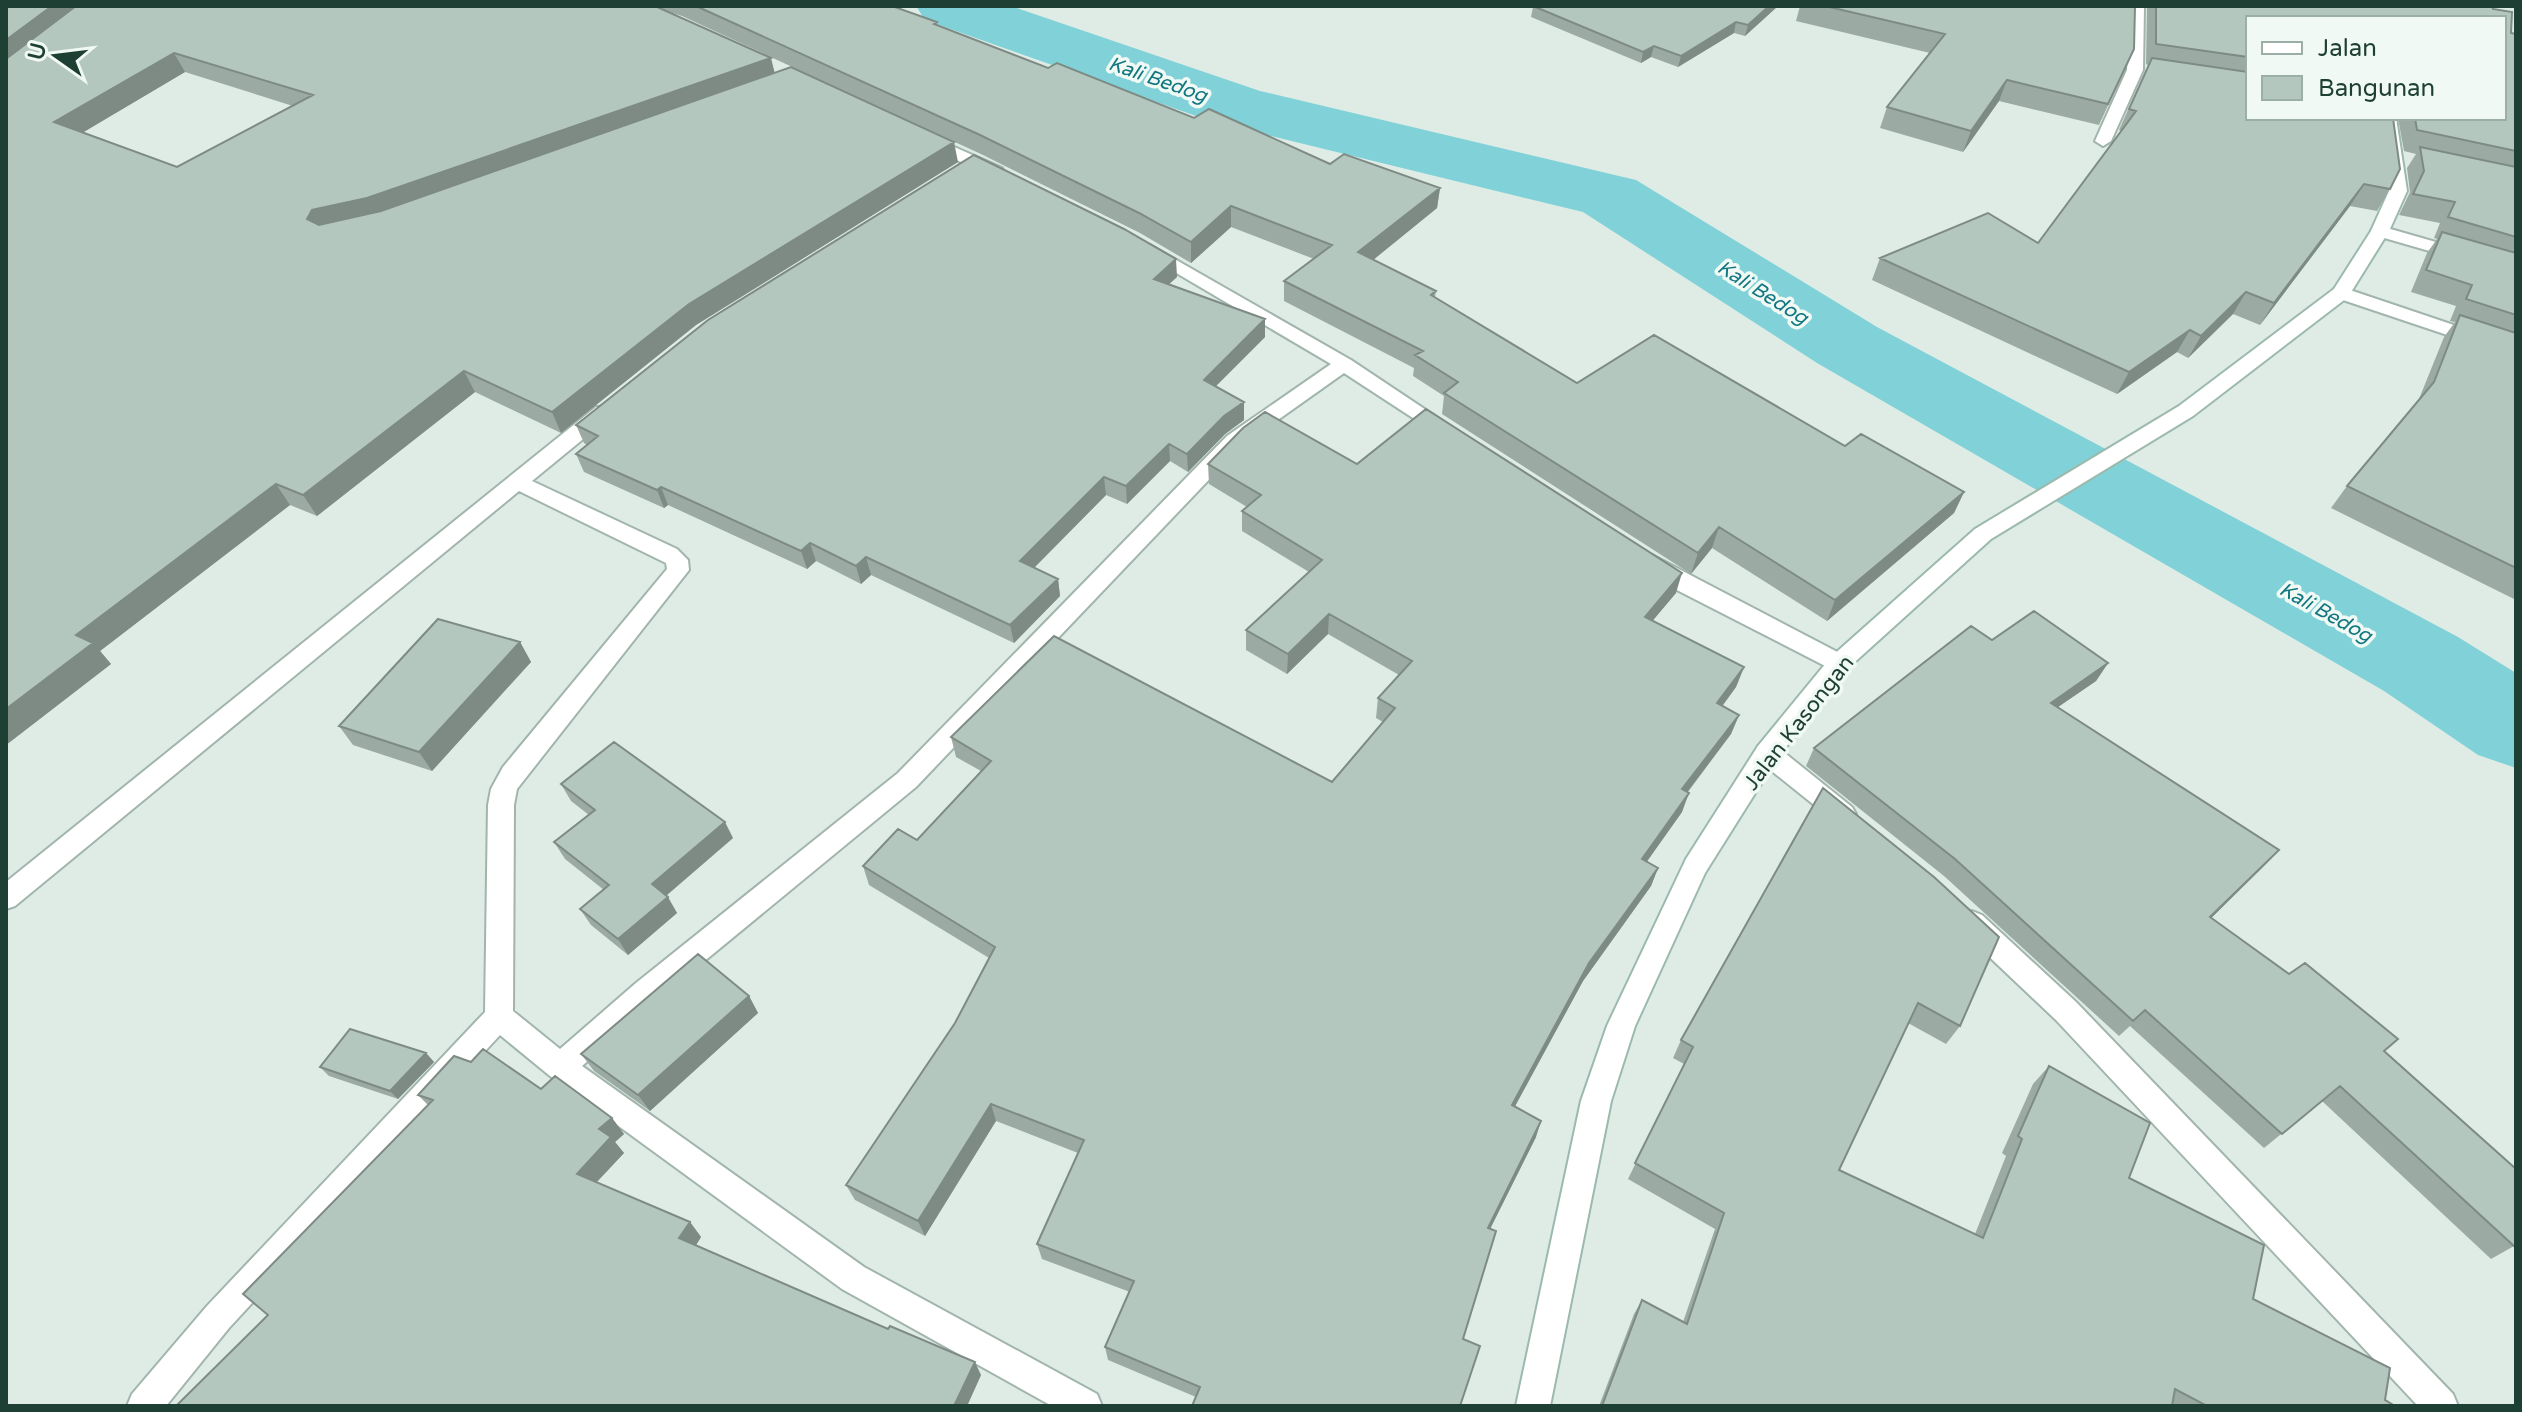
<svg xmlns="http://www.w3.org/2000/svg" width="2522" height="1412" viewBox="0 0 2522 1412" font-family="'Varela Round',sans-serif">
  <style>
    .lines { fill: none; stroke-linecap: round; stroke-linejoin: round }
    .river { fill: #81d2d8; fill-rule: evenodd }
    .minor-casing { stroke: #a1b5ad; stroke-width: 4 }
    .secondary-casing { stroke: #9cb9ad; stroke-width: 4 }
    .minor { fill: #fff; fill-rule: evenodd }
    .secondary { fill: #fff; fill-rule: evenodd }
    .wall { fill: #9baba3; fill-rule: evenodd }
    .shaded-wall { fill: #7e8b85 }
    .building { fill: #b4c7be; stroke: #7e8b85; stroke-width: 2; fill-rule: evenodd }
    .labels { text-anchor: middle; stroke-width: 7; stroke-linejoin: round; paint-order: stroke }
    .far-water-label { font-size: 20px; font-style: italic; fill: #127781; stroke: #f0f9f4 }
    .street-label { font-size: 22px; fill: #1e3f33; stroke: #f0f9f4 }
  </style>
  <rect width="100%" height="100%" fill="#dfece6"/>
  <g class="lines">
    <path class="river" d="M916 6H1011L1260 91 1636 180 1877 327 2458 637 2516 673V768L2478 755 2384 691 1817 363 1583 212 1213 122 925 20Z"/>
    <g class="minor-casing">
      <path id="minor" d="M2130 6H2144L2143 70 2111 141 2103 146 2095 141 2127 70Z
        M927 135 1002 168 1004 172 1002 176H990L921 143 919 140Z
        M2380 226 2516 265V276L2374 235 2371 231 2374 227Z
        M1150 245 1351 360 1456 430 1453 435H1439L1344 373 1241 446 916 787 656 1001 582 1066 864 1267 1097 1394 1102 1406H1052L842 1289 550 1076 500 1035 229 1328 166 1406H127L132 1394 207 1306 485 1012 488 805 491 789 503 767 667 569 666 563 519 491 15 906 6 909V882L596 407H610L613 412 610 417 532 481 677 549 688 560 689 570 517 789 514 805 513 1011 560 1049 636 983 898 773 1227 436 1331 364 1144 254 1141 250Z
        M2341 287 2516 346V358L2334 297 2332 293 2334 289Z
        M1652 555 1847 657 1851 663 1847 669 1839 672 1831 669 1669 586 1641 563 1644 558Z
        M1767 743 1776 746 1852 807 1856 814 1852 821 1843 824 1834 821 1758 760 1755 753 1758 746Z
        M1972 911 1982 915 2076 1002 2453 1394 2458 1406H2418L2056 1020 1962 931 1959 923 1962 915Z"/>
    </g>
    <g class="secondary-casing">
      <path id="secondary" d="M2380 118H2396L2407 191 2389 231 2348 297 2193 416 1991 539 1847 669 1776 760 1705 873 1635 1026 1611 1101 1550 1406H1516L1581 1101 1607 1026 1686 859 1758 746 1831 657 1975 529 2179 406 2334 289 2371 231 2389 191Z"/>
    </g>
    <use href="#minor" class="minor"/>
    <use href="#secondary" class="secondary"/>
  </g>
  <path class="wall" d="M6 6H892L937 22 938 26 1048 68 1330 164 1440 188 1437 208 1373 260 1436 291 1435 297 1577 383 1845 446 1964 492 1954 513 1827 621 1712 548 1691 574 1442 414 1444 396 1413 376 1414 368 1284 301V281L1314 259 1231 227 1191 263 1140 233 983 155 682 16 663 10 775 73 958 162 696 325 561 433 475 392 317 516 290 505 100 651 111 664 6 745ZM185 72 293 106 177 167 83 132Z
    M1778 6 1745 36 1734 33 1678 67 1651 57 1641 63 1531 17 1533 7Z
    M1800 6H2135L2134 49 2099 125 1999 101 1963 152 1880 128 1887 107 1930 53 1796 21Z
    M2147 6H2493V9L2511 33 2516 34V600L2331 508 2347 486 2419 399 2444 337 2455 322 2450 321 2456 306 2411 292 2427 253 2437 239 2434 238 2440 223 2399 215 2410 192 2407 168 2416 154 2404 151 2398 118H2504L2248 18V118L2390 189 2377 211 2350 206 2260 325 2233 314 2188 358 2177 352 2117 394 1872 280 1880 258 2038 243 2122 131 2119 130 2148 65 2146 64Z
    M1177 277 1169 284 1265 319V337L1216 386 1244 402V420L1225 434 1188 472 1170 461 1127 504 1106 495 1034 568 1058 579 1060 596 1014 643 871 575 861 584 816 561 807 569 668 505 664 508 584 472 576 454 587 445 584 443 576 425Z
    M1208 464H1357L1676 593 1652 621 1744 667 1736 687 1722 706 1739 715 1731 734 1688 792 1682 812 1647 861 1658 868 1651 886 1583 981 1515 1106 1536 1137 1490 1229 1463 1339 1196 1397 1108 1360 1105 1347 1130 1292 1042 1259 1037 1244 1078 1153 996 1121 925 1236 855 1200 846 1185 955 1023 989 958 869 885 863 866 917 840 981 771 956 757 951 737 1332 782 1383 722 1376 718 1378 698 1399 675 1328 634 1287 674 1246 650V630L1309 572 1242 531V511L1247 507 1209 484Z
    M1992 640 2108 663 2096 681 2058 707 2279 850 2211 918 2384 1051 2514 1246 2491 1259 2322 1101 2264 1148 2130 1026 2119 1036 1944 876 1806 766 1814 748Z
    M520 642 531 662 432 771 353 745 339 726Z
    M561 784 733 838 666 896 677 913 628 955 591 925 580 909 604 890 565 859 554 842 589 815 571 801Z
    M1823 788 1960 1026 1946 1044 1908 1023 1839 1170 1975 1234 2006 1156 2002 1153 2033 1084 2049 1066 2129 1178 2253 1299 2395 1406H1599L1634 1314 1642 1300 1683 1322 1715 1229 1628 1179 1684 1064 1673 1058 1681 1040Z
    M749 996 758 1013 650 1111 594 1071 581 1054Z
    M426 1053 434 1062 398 1099 329 1076 320 1067Z
    M541 1089 612 1118 624 1134 615 1142 624 1153 597 1182 690 1222 701 1237 696 1245 981 1375 967 1406H176L268 1315 428 1105 418 1095Z"/>
  <path class="shaded-wall" d="M52 6H90L6 69V40Z
    M1769 6H1778L1745 36 1748 25Z
    M1736 22 1734 33 1678 67 1681 56Z
    M1654 46 1651 57 1641 63 1643 52Z
    M174 53 185 72 67 142 54 122Z
    M771 58 776 78 323 231 307 219 312 210Z
    M2007 80 1999 101 1963 152 1971 131Z
    M954 142 958 162 696 325 561 433 552 412 689 304Z
    M2364 184 2350 206 2260 325 2274 303Z
    M1440 188 1437 208 1357 273 1358 252Z
    M1231 206V227L1191 263V242Z
    M1176 259 1177 277 1155 297 1154 279Z
    M2246 292 2233 314 2188 358 2201 336Z
    M1265 319V337L1204 398V380Z
    M2190 330 2177 352 2117 394 2129 372Z
    M464 371 475 392 317 516 303 495Z
    M1244 402V420L1225 434 1188 472 1187 454 1224 416Z
    M1169 444 1170 461 1127 504 1126 486Z
    M1104 477 1106 495 1023 579 1020 561Z
    M276 484 290 505 100 651 111 664 6 745V709L76 635Z
    M661 487 668 505 664 508 657 490Z
    M1964 492 1954 513 1827 621 1835 600Z
    M1719 527 1712 548 1691 574 1698 553Z
    M810 543 816 561 807 569 801 551Z
    M866 557 871 575 861 584 856 566Z
    M1682 573 1676 593 1639 637 1645 617Z
    M1058 579 1060 596 1014 643 1010 625Z
    M1329 614 1328 634 1287 674 1288 654Z
    M520 642 531 662 432 771 419 752Z
    M2108 663 2096 681 2039 720 2051 703Z
    M1744 667 1736 687 1710 723 1717 703Z
    M1739 715 1731 734 1675 808 1682 789Z
    M1689 793 1682 812 1636 877 1642 859Z
    M725 822 733 838 661 900 652 884Z
    M2279 850 2263 867 2195 934 2210 917Z
    M1658 868 1651 886 1583 981 1507 1121 1512 1105 1589 963Z
    M668 897 677 913 628 955 618 939Z
    M749 996 758 1013 650 1111 638 1095Z
    M426 1053 434 1062 398 1099 390 1091Z
    M991 1104 996 1121 925 1236 918 1221Z
    M612 1118 624 1134 615 1142 624 1153 590 1189 577 1174 599 1129Z
    M1541 1121 1536 1137 1483 1243 1488 1228Z
    M690 1222 701 1237 691 1253 679 1238Z
    M975 1362 981 1375 967 1406H954Z"/>
  <path class="building" d="M6 6H52L6 40Z
    M76 6H655L771 58 367 198 312 210 307 219 319 225 381 211 791 67 954 142 689 304 552 412 464 371 303 495 276 484 76 635 93 643 6 709V59ZM174 53 313 95 177 167 54 122Z
    M696 6H892L937 22 934 24 1048 68 1057 63 1194 118 1209 109 1330 164 1344 154 1440 188 1358 252 1436 291 1431 295 1577 383 1654 335 1845 446 1861 434 1964 492 1835 600 1719 527 1698 553 1444 393 1458 382 1415 355 1423 351 1284 281 1332 245 1231 206 1191 242 1139 213 980 135Z
    M1533 6H1769L1748 25 1736 22 1681 56 1654 46 1643 52Z
    M1825 6H2135L2134 49 2108 104 2007 80 1971 131 1887 107 1945 34Z
    M2156 6H2493V9L2512 12 2511 33 2516 34V151L2417 130 2415 118H2504V18H2248V57L2156 44Z
    M2152 58 2248 72V118H2393L2400 169 2390 189 2364 184 2274 303 2246 292 2201 336 2190 330 2129 372 1880 258 1988 213 2038 243 2136 111 2129 109Z
    M2420 147 2516 167V237L2448 217 2455 202 2413 194 2424 171Z
    M974 155 1124 229 1176 259 1154 279 1265 319 1204 380 1244 402 1224 416 1187 454 1169 444 1126 486 1104 477 1020 561 1058 579 1010 625 866 557 856 566 810 543 801 551 661 487 657 490 576 454 598 436 576 425 708 320Z
    M2442 232 2516 253V315L2466 299 2472 285 2426 270Z
    M2460 315 2516 333V568L2347 486 2434 382Z
    M1426 409 1682 573 1645 617 1744 667 1717 703 1739 715 1682 789 1689 793 1642 859 1658 868 1589 963 1512 1105 1541 1121 1488 1228 1496 1231 1463 1339 1480 1346 1460 1406H1192L1200 1387 1105 1347 1134 1281 1037 1244 1084 1140 991 1104 918 1221 846 1185 955 1023 995 947 863 866 898 829 917 840 991 761 951 737 1054 636 1332 782 1395 708 1378 698 1412 661 1329 614 1288 654 1246 630 1322 560 1242 511 1261 495 1208 464 1243 428 1265 412 1357 464Z
    M2034 611 2108 663 2051 703 2279 850 2210 917 2289 974 2305 963 2398 1039 2384 1051 2516 1169V1245L2514 1246 2340 1086 2282 1134 2145 1010 2133 1021 1955 859 1814 748 1971 626 1992 640Z
    M438 619 520 642 419 752 339 726Z
    M614 742 725 822 652 884 668 897 618 939 580 909 609 885 554 842 595 810 561 784Z
    M1823 788 1934 877 1999 937 1960 1026 1918 1003 1839 1170 1983 1238 2022 1139 2018 1136 2049 1066 2150 1123 2129 1178 2264 1245 2253 1299 2390 1368 2385 1400 2395 1406H2207L2175 1389 2172 1406H1602L1642 1300 1687 1324 1724 1213 1635 1163 1693 1047 1681 1040Z
    M698 954 749 996 638 1095 581 1054Z
    M350 1029 426 1053 390 1091 320 1067Z
    M483 1049 541 1089 555 1076 612 1118 599 1129 611 1137 577 1174 690 1222 679 1238 888 1329 890 1326 975 1362 954 1406H176L268 1315 243 1294 433 1100 418 1095 454 1056 471 1062Z"/>
  <g class="labels">
    <g class="far-water-label">
      <text transform="translate(1158 79) rotate(19)" y="7">Kali Bedog</text>
      <text transform="translate(1763 292) rotate(32)" y="7">Kali Bedog</text>
      <text transform="translate(2326 612) rotate(29)" y="7">Kali Bedog</text>
    </g>
    <g class="street-label">
      <text transform="translate(1798 722) rotate(-52)" y="8">Jalan Kasongan</text>
    </g>
  </g>
  <rect width="2522" height="1412" fill="none" stroke="#1e3f33" stroke-width="16"/>
  <rect x="2246" y="16" width="260" height="104" fill="#f0f9f4" stroke="#9cafa7" stroke-width="2"/>
  <rect x="2262" y="42" width="40" height="12" fill="#ffffff" stroke="#9cafa7" stroke-width="2"/>
  <text x="2318" y="56" font-size="24" fill="#1e3f33">Jalan</text>
  <rect x="2262" y="76" width="40" height="24" fill="#b4c7be" stroke="#9cafa7" stroke-width="2"/>
  <text x="2318" y="96" font-size="24" fill="#1e3f33">Bangunan</text>
  <g transform="translate(56 56) rotate(284)" stroke="#f0f9f4" stroke-width="6" paint-order="stroke">
  <path d="M0-6L14 30L0 20L-14 30Z" fill="#1e3f33"/>
  <text y="-12" font-size="22" font-weight="bold" text-anchor="middle" fill="#1e3f33">U</text>
  </g>
</svg>
